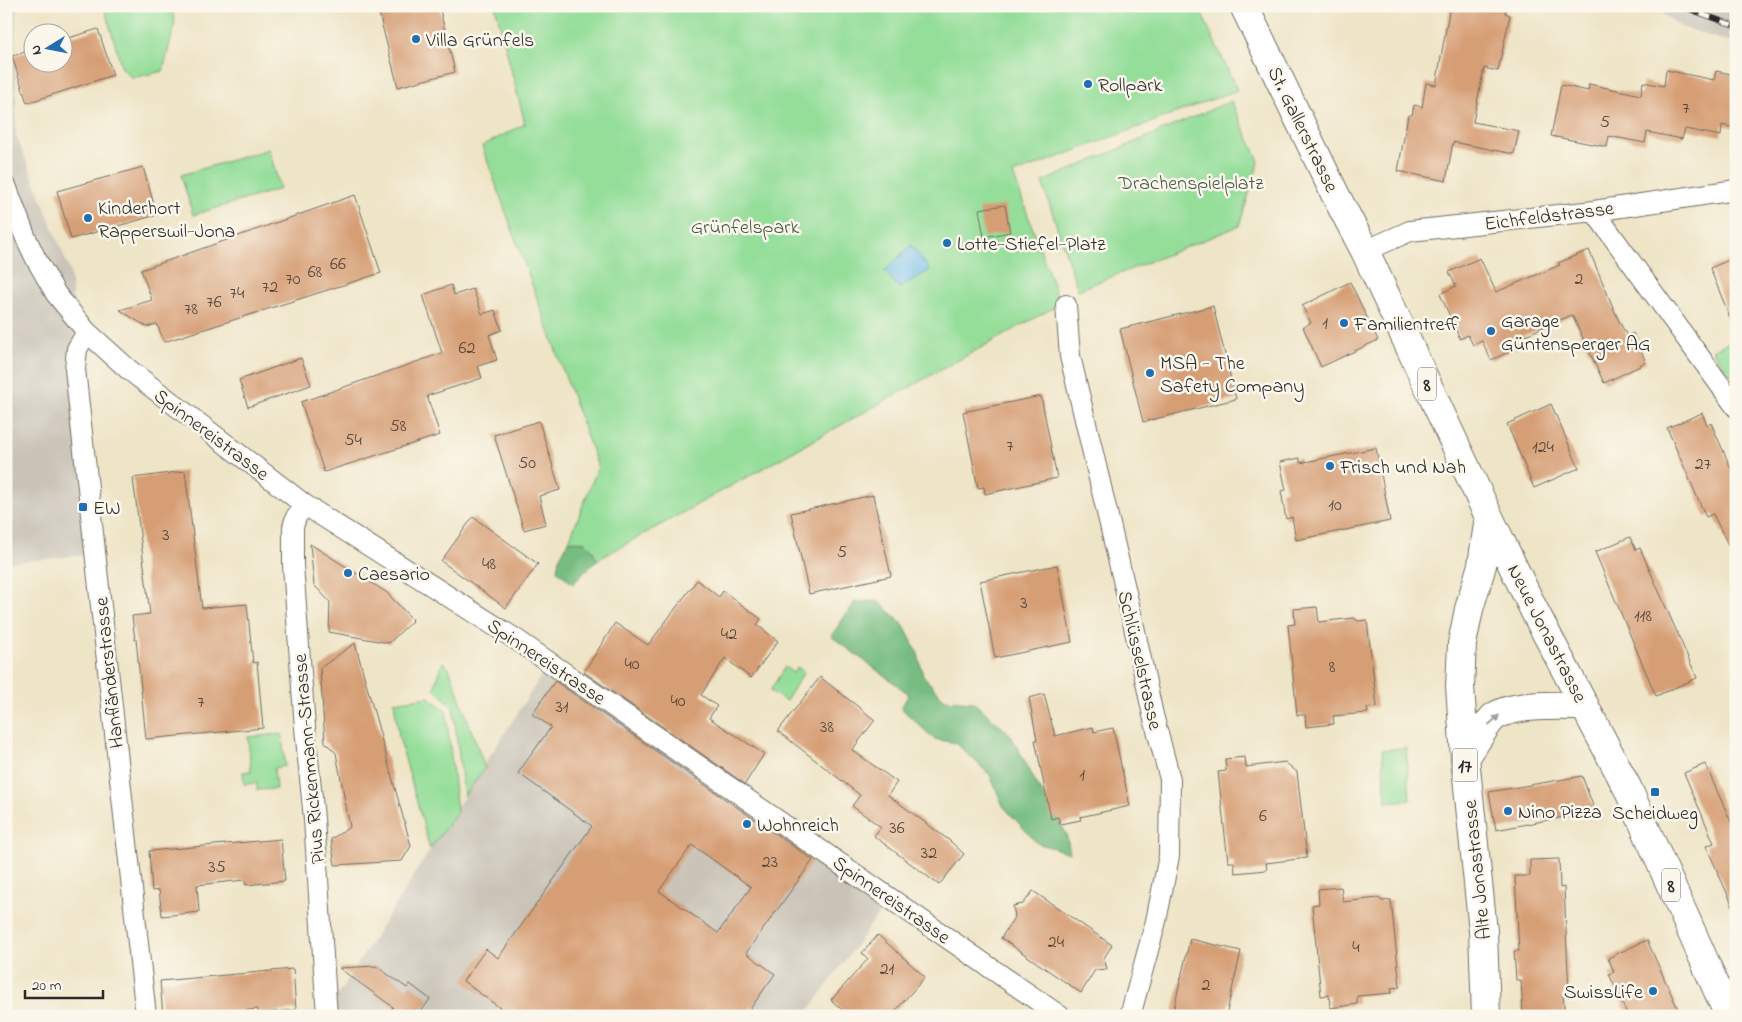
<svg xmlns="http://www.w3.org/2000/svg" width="1742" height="1022" viewBox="0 0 1742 1022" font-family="'Indie Flower',sans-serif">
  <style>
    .industrial { fill: #c9c3b8 }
    .green { fill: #94de9a; stroke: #608462 }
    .forest { fill: #77bd82; stroke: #517456 }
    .water { fill: #73bfed; stroke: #4f758c }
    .building { fill: #d69e74; fill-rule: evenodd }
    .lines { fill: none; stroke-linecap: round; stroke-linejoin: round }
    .minor-casing { stroke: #6f6c61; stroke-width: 22 }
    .primary-casing { stroke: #6f6c61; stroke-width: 30 }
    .minor { stroke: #fff; stroke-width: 20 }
    .primary { stroke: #fff; stroke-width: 28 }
    .rail-casing { stroke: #2b2b2b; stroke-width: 5.5 }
    .rail { stroke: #fbf7ec; stroke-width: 4; stroke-dasharray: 11; stroke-linecap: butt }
    .oneway { fill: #a0a0a0 }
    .poi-dot { fill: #1f6fb2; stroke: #fbf7ec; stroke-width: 2 }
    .labels { text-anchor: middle; stroke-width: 5; stroke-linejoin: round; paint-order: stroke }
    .number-label { font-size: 18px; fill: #56483d }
    .shield { fill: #fbf7ec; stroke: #696865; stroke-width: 1 }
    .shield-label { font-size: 19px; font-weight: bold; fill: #2b2b2b }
    .poi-label { font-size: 20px; fill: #2b2b2b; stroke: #fbf7ec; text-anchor: start }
    .street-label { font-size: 20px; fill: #2b2b2b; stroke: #fbf7ec }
    .park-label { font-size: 20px; fill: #455847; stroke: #fbf7ec }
  </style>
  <rect width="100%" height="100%" fill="#fbf7ec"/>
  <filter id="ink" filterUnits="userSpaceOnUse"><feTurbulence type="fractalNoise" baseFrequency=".02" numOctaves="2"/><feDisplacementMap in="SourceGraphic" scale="10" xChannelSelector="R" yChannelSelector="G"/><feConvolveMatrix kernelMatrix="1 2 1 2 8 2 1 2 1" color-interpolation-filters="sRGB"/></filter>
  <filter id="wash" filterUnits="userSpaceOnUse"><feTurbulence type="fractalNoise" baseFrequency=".0096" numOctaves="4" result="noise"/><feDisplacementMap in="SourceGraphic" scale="20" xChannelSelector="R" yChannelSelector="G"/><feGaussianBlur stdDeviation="1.12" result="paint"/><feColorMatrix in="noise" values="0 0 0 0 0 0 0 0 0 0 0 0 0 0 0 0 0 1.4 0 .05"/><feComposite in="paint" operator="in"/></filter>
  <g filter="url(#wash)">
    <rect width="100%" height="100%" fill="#eee4c6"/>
    <path class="industrial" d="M6 6H17L15 33 16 135 70 271 95 554 6 563Z
      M1643 6H1736V44L1681 27 1659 11Z
      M550 662 890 898 805 1016H337L327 1012Z"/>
    <path class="green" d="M104 6H171L175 23 163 71 132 78 122 68Z
      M495 6H1198L1237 90 1013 174 1060 304 597 560 592 549 585 542 569 541 598 467 482 146 525 124Z
      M1231 101 1259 161 1239 226 1078 290 1042 182Z
      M269 149 280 189 193 215 181 175Z
      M1736 339V383L1712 350Z
      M443 662 449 668 485 768 464 796 453 707 434 688Z
      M785 667 793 673 797 667 804 672 786 701 770 691Z
      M428 697 446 710 457 812 430 849 399 737 394 702Z
      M282 734 285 766 274 768 276 789 257 790V783L244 784 243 772 251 771 248 737Z
      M1406 748 1410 800 1386 802 1382 750Z"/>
    <path class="forest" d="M569 541 585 542 592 549 597 560 573 584 557 570 559 559Z
      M878 601 903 624 918 654 923 676 945 700 973 702 1010 734 1040 790 1066 833 1070 853 1037 843 1003 806 990 775 956 743 934 739 901 708 909 694 831 636 855 602Z"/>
    <path class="water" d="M911 245 930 270 899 288 885 271Z"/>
    <g id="blocks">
      <path class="building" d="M377 6H439L455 72 398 87Z
        M1450 6H1507L1505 13 1510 15 1498 71 1484 68 1473 122 1519 131 1514 154 1453 142 1446 181 1398 171 1408 115H1412L1414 105 1422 107 1426 83 1436 85Z
        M98 29 113 75 27 103 12 56 32 50V62H62V40Z
        M1666 70 1714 80 1716 71 1736 75V128L1722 125 1721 136 1685 129 1682 139 1647 132 1645 143 1609 136 1607 147 1551 136 1561 85 1588 91 1589 84 1641 95 1643 82 1664 86Z
        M143 167 157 215 71 239 57 191Z
        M355 195 381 273 164 342 157 324 147 327 120 310 152 300 141 270Z
        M1005 205 1010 232 984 237 979 209Z
        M1589 250 1618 319 1627 336 1633 333 1646 362 1640 365V366L1604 383 1572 315 1516 339 1520 347 1491 360 1482 341 1473 345 1468 335 1460 339 1440 294 1456 286 1449 272 1480 258 1496 292 1560 265 1558 263Z
        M1736 257V330H1735L1710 268Z
        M1350 282 1378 340 1321 367 1303 327 1311 323 1302 306Z
        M451 285 454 295 473 289 482 314 495 310 502 330 489 335 497 360 478 366 482 378 427 396 440 435 324 472 301 402 442 353 423 295Z
        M1213 306 1236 399 1143 422 1120 329Z
        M301 358 311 385 248 407 239 380Z
        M1041 396 1057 478 985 494 984 487 978 488 963 412Z
        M1551 404 1579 468 1534 488 1507 424Z
        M1702 413 1707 425 1711 423 1736 480V561L1713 514 1706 517 1667 428Z
        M539 421 560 490 539 496 546 524 524 530 494 435Z
        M1376 448 1390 521 1296 540 1292 517 1286 519 1281 491 1286 490 1280 462 1300 458V463Z
        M185 471 202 608 247 604 253 663 257 662 263 728 146 739 136 639 135 640 132 616 150 614 133 478Z
        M873 495 891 576 809 594 791 513Z
        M473 517 538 564 506 608 441 561Z
        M1630 537 1636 550 1640 548 1697 678 1656 696 1595 552Z
        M310 544 386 592 413 620 389 643 329 632 330 602 314 585Z
        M1057 565 1072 642 995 658 980 581Z
        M697 580 719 597 723 591 761 619 757 625 778 641 751 678 725 658 701 695 717 706 709 718 764 754 745 784 584 672 615 623 648 645Z
        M1317 607 1319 622 1354 618 1358 621 1367 620 1377 707 1367 708 1368 713 1333 716 1334 724 1306 727 1305 715H1297L1288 625 1295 624 1294 609Z
        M355 643 411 846 402 861 335 865 331 839 350 827 336 753 325 742 320 668Z
        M820 677 875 720 852 750 897 782 888 795 950 841 964 854 939 885 874 836 881 827 852 806 860 795 778 731Z
        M555 681 813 860 746 953 775 974 745 1016H511L463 981 486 949 498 958 592 826 518 773 551 727 532 714ZM692 845 751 887 718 933 659 891Z
        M1044 694 1055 736 1093 727 1094 732 1113 728 1130 806 1080 817 1081 820 1060 824 1058 817 1051 819 1035 740H1037L1029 698Z
        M1245 757 1246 767 1285 762 1297 772 1307 858 1266 863 1267 870 1235 873 1234 862H1228L1218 772 1226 771 1225 759Z
        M1705 764 1736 833V913L1706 846 1714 843 1684 773Z
        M1582 776 1595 811 1496 830 1489 792Z
        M281 839 285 881 246 885 245 880 197 885 199 912 162 916 159 890 152 891 149 851Z
        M1559 859 1560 888 1564 887 1569 993 1563 994 1565 1016H1523L1521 980H1516L1514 951H1519L1515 876H1530V860Z
        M1341 887 1343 902 1378 898 1382 901 1391 900 1400 987 1391 988 1392 993 1357 996V1004L1330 1008 1329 995 1321 996 1312 905 1319 904 1318 889Z
        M1033 891 1112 945 1104 958 1107 969 1095 970 1081 993 1001 938 1015 916 1013 906 1023 904Z
        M878 935 925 977 891 1016H849L831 1000 868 959 862 953Z
        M1190 939 1241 951 1226 1016H1172Z
        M1647 940 1681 1016H1628L1609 974 1614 972 1608 958Z
        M376 966 407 988 410 984 430 999 418 1016H387L393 1007 339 968Z
        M293 969 296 1010 258 1013V1009L209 1014V1016H163L160 981Z"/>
    </g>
  </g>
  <g filter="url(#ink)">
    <use href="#blocks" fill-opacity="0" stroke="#6f6c61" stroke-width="1"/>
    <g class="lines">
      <g class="minor-casing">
        <path id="minor" d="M6 186 25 236 36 259 56 294 87 332 128 369 305 505 517 640 1060 1016
          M1594 211 1736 407
          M1365 251 1410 231 1594 211 1736 190
          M1066 305 1070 356 1133 622 1153 715 1170 779 1169 856 1156 921 1130 1016
          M87 332 77 349 75 369 146 1016
          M305 505 296 517 293 527V565L305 728 314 819 327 1016"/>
      </g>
      <g class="primary-casing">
        <path id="primary" d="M1244 6 1336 196 1365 251 1489 517 1535 612 1627 787 1729 1016
          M1465 758C1471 750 1487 722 1494 717 1513 703 1562 706 1585 706
          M1486 1016 1483 931 1465 758 1460 686 1462 644 1469 609 1482 565 1489 517"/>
      </g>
      <use href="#minor" class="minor"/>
      <use href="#primary" class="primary"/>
      <g class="rail-casing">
        <path id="rail" d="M1680 6 1736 26
          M1729 6 1736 8"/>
      </g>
      <use href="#rail" class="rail"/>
    </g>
    <defs><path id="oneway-solid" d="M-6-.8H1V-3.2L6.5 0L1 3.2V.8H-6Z" transform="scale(1.25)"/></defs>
    <use class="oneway" href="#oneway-solid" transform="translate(1494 720) rotate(-42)"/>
  </g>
  <g class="poi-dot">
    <circle cx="416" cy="39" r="5"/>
    <circle cx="1088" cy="84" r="5"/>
    <circle cx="88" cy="218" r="5"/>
    <circle cx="947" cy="243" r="5"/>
    <circle cx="1344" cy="323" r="5"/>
    <circle cx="1491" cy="331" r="5"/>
    <circle cx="1150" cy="373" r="5"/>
    <circle cx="1330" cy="466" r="5"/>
    <rect x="78" y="502" width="10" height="10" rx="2.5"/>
    <circle cx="348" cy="573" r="5"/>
    <rect x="1650" y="787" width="10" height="10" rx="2.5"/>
    <circle cx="1508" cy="811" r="5"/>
    <circle cx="747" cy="824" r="5"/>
    <circle cx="1653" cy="991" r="5"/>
  </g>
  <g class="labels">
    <g class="number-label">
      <text x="1686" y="113">7</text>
      <text x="1605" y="127">5</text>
      <text x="338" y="269">66</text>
      <text x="315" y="277">68</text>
      <text x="293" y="284">70</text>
      <text x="1579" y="284">2</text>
      <text x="270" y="292">72</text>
      <text x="237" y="298">74</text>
      <text x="214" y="307">76</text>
      <text x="191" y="314">78</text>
      <text x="1325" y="328">1</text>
      <text x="467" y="353">62</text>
      <text x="398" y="431">58</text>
      <text x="353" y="445">54</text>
      <text x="1010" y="451">7</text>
      <text x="1543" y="452">124</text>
      <text x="527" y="468">50</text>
      <text x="1703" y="469">27</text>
      <text x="1335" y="510">10</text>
      <text x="166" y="540">3</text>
      <text x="842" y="557">5</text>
      <text x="489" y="569">48</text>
      <text x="1024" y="608">3</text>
      <text x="1643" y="621">118</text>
      <text x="729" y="639">42</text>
      <text x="632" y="669">40</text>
      <text x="1332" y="672">8</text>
      <text x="678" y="706">40</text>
      <text x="201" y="707">7</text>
      <text x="562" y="712">31</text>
      <text x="827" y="732">38</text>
      <text x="1082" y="780">1</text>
      <text x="1263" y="821">6</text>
      <text x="897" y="833">36</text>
      <text x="929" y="858">32</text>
      <text x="770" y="867">23</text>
      <text x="217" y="872">35</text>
      <text x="1056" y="947">24</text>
      <text x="1356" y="952">4</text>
      <text x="887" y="974">21</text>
      <text x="1206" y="990">2</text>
    </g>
    <g class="shield">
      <rect x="1418" y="367.5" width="18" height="33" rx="4"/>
      <rect x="1452.5" y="748.5" width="25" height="33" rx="4"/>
      <rect x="1662" y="868.5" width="18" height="33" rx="4"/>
    </g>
    <g class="shield-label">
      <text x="1427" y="391">8</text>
      <text x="1465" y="772">17</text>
      <text x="1671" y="892">8</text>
    </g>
    <g class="poi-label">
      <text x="426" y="46">Villa Grünfels</text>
      <text x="1098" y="91">Rollpark</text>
      <text x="98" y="214">Kinderhort<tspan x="98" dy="23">Rapperswil-Jona</tspan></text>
      <text x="957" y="250">Lotte-Stiefel-Platz</text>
      <text x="1501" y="327">Garage<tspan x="1501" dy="23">Güntensperger AG</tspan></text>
      <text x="1354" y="330">Familientreff</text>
      <text x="1160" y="369">MSA - The<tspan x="1160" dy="23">Safety Company</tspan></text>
      <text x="1340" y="473">Frisch und Nah</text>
      <text x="93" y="514">EW</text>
      <text x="358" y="580">Caesario</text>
      <text x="1518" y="818">Nino Pizza</text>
      <text x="1655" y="819" text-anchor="middle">Scheidweg</text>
      <text x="757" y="831">Wohnreich</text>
      <text x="1643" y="998" text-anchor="end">SwissLife</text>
    </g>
    <g class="street-label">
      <text transform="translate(1304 129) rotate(64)" y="7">St. Gallerstrasse</text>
      <text transform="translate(1549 215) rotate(-7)" y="7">Eichfeldstrasse</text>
      <text transform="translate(212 434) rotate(37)" y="7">Spinnereistrasse</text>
      <text transform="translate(1548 633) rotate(63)" y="7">Neue Jonastrasse</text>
      <text transform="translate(1141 660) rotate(77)" y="7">Schlüsselstrasse</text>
      <text transform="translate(547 661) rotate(34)" y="7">Spinnereistrasse</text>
      <text transform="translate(108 673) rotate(-96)" y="7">Hanfländerstrasse</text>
      <text transform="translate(308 759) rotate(-95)" y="7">Pius Rickenmann-Strasse</text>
      <text transform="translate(1476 870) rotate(-96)" y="7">Alte Jonastrasse</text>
      <text transform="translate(892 899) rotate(35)" y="7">Spinnereistrasse</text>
    </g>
    <g class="park-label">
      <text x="1191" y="189">Drachenspielplatz</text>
      <text x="745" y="233">Grünfelspark</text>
    </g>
  </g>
  <rect width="1742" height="1022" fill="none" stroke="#fbf7ec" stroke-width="25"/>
  <g transform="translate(48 48) rotate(260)"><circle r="24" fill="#fbf7ec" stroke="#a8a59f"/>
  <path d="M0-4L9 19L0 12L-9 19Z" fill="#1f6fb2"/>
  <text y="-8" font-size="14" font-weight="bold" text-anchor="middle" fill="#2b2b2b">N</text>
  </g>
  <path d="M25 990v8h78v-8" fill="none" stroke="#2b2b2b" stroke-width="2.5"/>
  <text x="32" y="990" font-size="15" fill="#2b2b2b" stroke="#fbf7ec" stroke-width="4" paint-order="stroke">20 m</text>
</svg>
